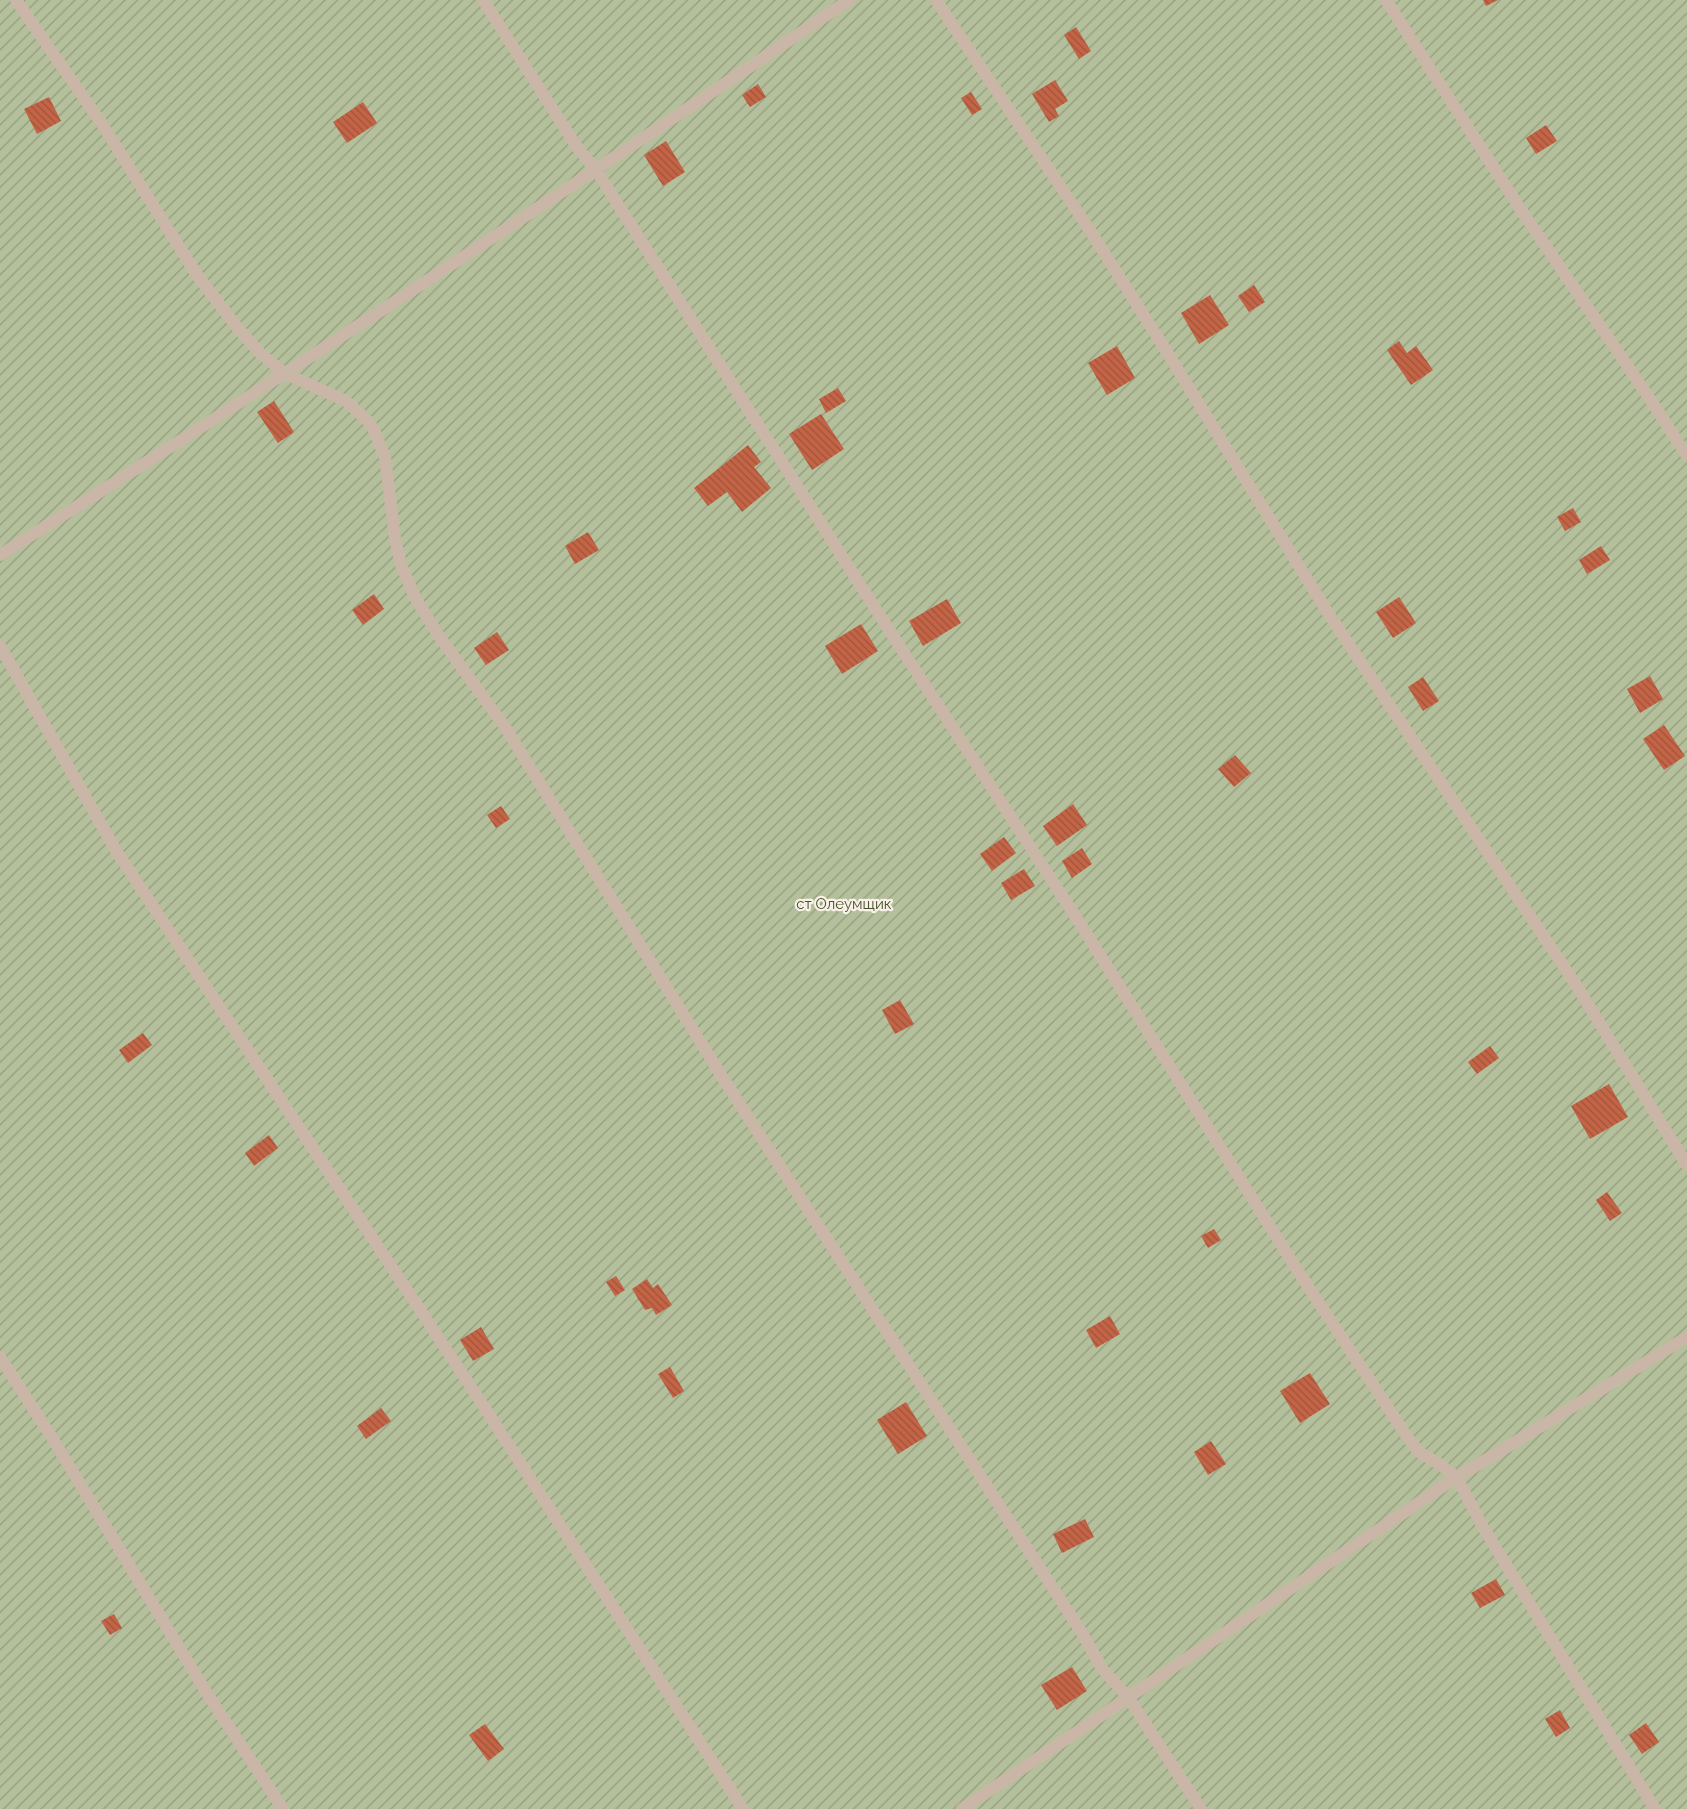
<svg xmlns="http://www.w3.org/2000/svg" width="1687" height="1809" viewBox="0 0 1687 1809" font-family="Raleway,sans-serif">
  <style>
    .garden { fill: url(#garden-furrows) }
    .building { fill: url(#building-back-hatch) }
    .lines { fill: none; stroke-linecap: round; stroke-linejoin: round }
    .service { stroke: #c9b6a7; stroke-width: 12 }
    .labels { text-anchor: middle; stroke-width: 4.5; stroke-linejoin: round; paint-order: stroke }
    .park-label { font-size: 15px; fill: #45542c; stroke: #f9f1e7 }
  </style>
  <defs>
    <pattern id="garden-furrows" width="10" height="10" patternUnits="userSpaceOnUse" patternTransform="scale(1.25)"><rect width="10" height="10" fill="#b4c09b"/><path d="M-1 1l2-2M0 10L10 0M9 11l2-2" fill="none" stroke="#939c7e"/></pattern>
    <pattern id="building-back-hatch" width="6" height="6" patternUnits="userSpaceOnUse" patternTransform="scale(1.25)"><rect width="6" height="6" fill="#c46446"/><path d="M-1 5l2 2M0 0l6 6M5-1l2 2" fill="none" stroke="#a0533a"/></pattern>
  </defs>
  <rect width="100%" height="100%" fill="#f1e7db"/>
  <path class="garden" d="M0 0H1687V1809H0Z"/>
  <path class="building" d="M1483 0H1498L1486 6Z
    M1076 27 1091 51 1079 59 1064 35Z
    M1055 80 1068 101 1055 109 1059 116 1049 122 1032 94Z
    M758 84 766 97 750 107 742 95Z
    M971 92 982 109 972 115 961 98Z
    M49 97 61 121 37 134 24 109Z
    M363 102 377 123 347 143 333 122Z
    M1546 125 1557 141 1536 154 1526 138Z
    M666 141 685 172 663 186 644 155Z
    M1254 285 1265 302 1249 312 1238 296Z
    M1210 295 1229 325 1199 344 1181 313Z
    M1399 341 1407 353 1416 346 1433 370 1411 385 1387 350Z
    M1117 346 1135 378 1107 395 1088 363Z
    M838 388 846 401 826 413 819 399Z
    M274 401 294 432 278 443 257 412Z
    M821 414 844 449 812 470 789 434Z
    M748 445 761 462 754 467 771 488 742 512 727 492 708 506 694 488Z
    M1573 508 1581 522 1565 531 1557 517Z
    M588 532 599 550 575 564 565 546Z
    M1601 546 1610 560 1587 574 1579 560Z
    M374 594 384 609 363 625 352 610Z
    M1399 597 1416 623 1393 638 1376 612Z
    M947 599 961 623 923 646 909 621Z
    M861 624 878 651 842 674 825 646Z
    M497 632 509 650 486 665 474 648Z
    M1650 676 1663 699 1640 713 1627 689Z
    M1423 677 1439 701 1423 711 1408 687Z
    M1664 725 1685 756 1664 770 1643 739Z
    M1235 755 1251 773 1234 787 1218 769Z
    M1073 804 1087 825 1057 846 1043 826Z
    M501 806 510 819 496 828 487 815Z
    M1004 837 1016 853 992 871 980 854Z
    M1082 848 1092 864 1072 878 1062 861Z
    M1024 869 1035 886 1011 900 1001 883Z
    M900 1000 914 1024 895 1034 882 1010Z
    M143 1033 152 1045 128 1063 119 1050Z
    M1490 1046 1499 1058 1477 1074 1468 1062Z
    M1609 1084 1628 1117 1590 1139 1571 1106Z
    M269 1135 278 1148 254 1166 245 1153Z
    M1607 1192 1622 1213 1610 1221 1596 1200Z
    M1214 1229 1221 1240 1208 1248 1201 1236Z
    M616 1276 625 1290 615 1296 606 1282Z
    M647 1279 653 1288 658 1284 672 1305 656 1315 652 1308 645 1310 632 1289Z
    M1110 1316 1120 1334 1096 1348 1086 1330Z
    M481 1327 494 1349 473 1361 460 1340Z
    M670 1367 684 1391 673 1398 658 1374Z
    M1310 1373 1330 1404 1300 1423 1280 1391Z
    M906 1402 927 1436 898 1454 877 1420Z
    M381 1408 391 1421 366 1439 357 1426Z
    M1211 1441 1226 1464 1208 1475 1194 1452Z
    M1085 1519 1094 1537 1062 1553 1053 1534Z
    M1496 1579 1505 1595 1480 1608 1471 1593Z
    M114 1614 122 1628 110 1635 101 1621Z
    M1072 1667 1087 1691 1057 1710 1041 1685Z
    M1560 1710 1570 1728 1556 1737 1545 1719Z
    M1646 1723 1659 1742 1642 1754 1629 1735Z
    M485 1724 504 1749 488 1761 469 1735Z"/>
  <g class="lines">
    <path class="service" d="M16 0 102 124 197 275 237 327 259 352 284 373 346 401 366 419 373 428 385 457 395 538 401 565 417 601 439 636 505 727 721 1075 1082 1633 1103 1670 1128 1697 1201 1809
      M483 0 577 147 596 170 882 619 1083 928 1296 1268 1408 1438 1419 1452 1441 1465 1457 1478 1483 1527 1655 1809
      M936 0 1091 232 1162 344 1328 613 1578 988 1687 1165
      M1386 0 1521 210 1648 396 1687 456
      M0 555C286 375 569 189 849 0
      M0 646 115 849 481 1402 743 1809
      M0 1357 51 1436 208 1695 283 1809
      M962 1809 1448 1483 1687 1337"/>
  </g>
  <g class="labels">
    <g class="park-label">
      <text x="844" y="909">ст Олеумщик</text>
    </g>
  </g>
</svg>
